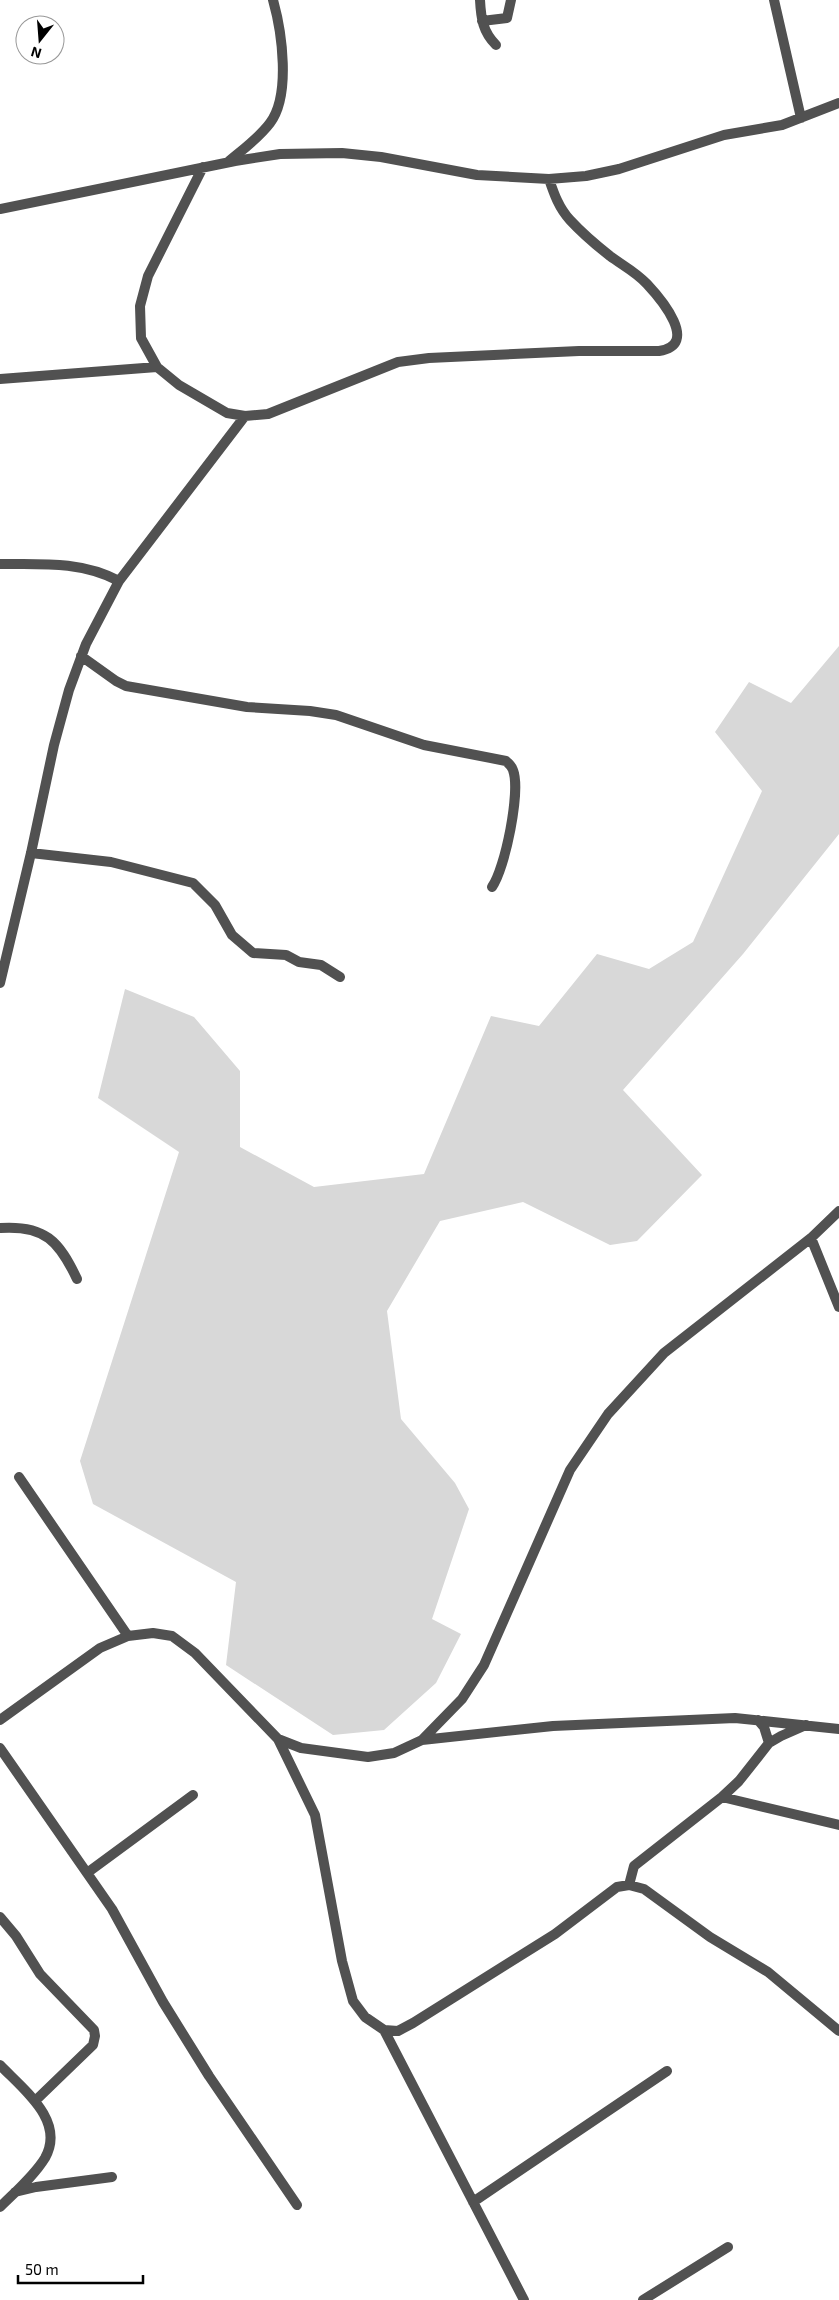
<svg xmlns="http://www.w3.org/2000/svg" width="839" height="2300" viewBox="0 0 839 2300" font-family="'Exo 2',sans-serif">
  <style>
    .green { fill: #d8d8d8 }
    .lines { fill: none; stroke-linecap: round; stroke-linejoin: round }
    .street { stroke: #515151; stroke-width: 10 }
  </style>
  <rect width="100%" height="100%" fill="#fff"/>
  <path class="green" d="M839 646V834L743 954 623 1090 702 1175 637 1241 610 1245 523 1202 440 1221 387 1311 401 1419 455 1483 469 1509 432 1619 461 1634 436 1683 384 1730 333 1735 226 1665 236 1582 93 1504 80 1461 179 1152 98 1098 125 989 194 1017 240 1071V1147L314 1187 424 1174 491 1016 539 1026 597 954 649 969 693 942 762 791 715 732 749 682 791 703Z"/>
  <g class="lines">
    <path class="street" d="M480 0C481 19 483 32 496 45
      M774 0 801 118
      M482 21 507 18 511 0
      M228 162C242 150 259 138 270 123 291 95 282 32 273 0
      M203 167 148 276 140 306 141 338 157 367 179 385 227 413 245 416 268 414 398 362 429 358 579 351H659C700 345 661 299 647 284 636 272 622 265 610 256 596 245 582 233 570 220 559 208 554 194 549 179
      M0 209 235 161 280 154 342 153 381 157 477 175 549 179 586 176 619 169 724 135 782 125 839 103
      M0 379 157 367
      M0 564C41 564 82 561 119 581
      M81 656 116 681 126 686 247 707 310 711 336 715 424 745 506 761C509 764 512 766 513 770 521 791 505 869 492 887
      M31 853 111 862 193 883 215 905 232 935 253 953 286 955 299 962 321 965 340 977
      M0 983 31 853 54 745 69 690 86 644 119 581 245 416
      M0 1228C45 1225 59 1241 77 1279
      M811 1238 839 1307
      M19 1477 128 1636
      M0 1720 100 1648 128 1636 153 1633 172 1636 195 1653 278 1739 315 1815 342 1961 353 2001 365 2017 384 2030 398 2031 413 2023 555 1934 617 1887 629 1885 644 1889 710 1937 768 1972 839 2031
      M758 1720 764 1727 769 1743
      M278 1739 301 1748 368 1757 394 1753 422 1740 462 1699 484 1665 570 1470 608 1414 664 1353 811 1238 839 1211
      M422 1740 553 1726 735 1718 839 1729
      M0 1748 112 1909 163 2002 209 2076 297 2205
      M722 1797 839 1825
      M87 1873 193 1795
      M629 1885 634 1866 722 1797 739 1781 769 1743 781 1736 806 1725
      M0 1917 16 1936 40 1974 94 2030 95 2036 93 2045 35 2101
      M384 2030 524 2300
      M0 2065C23 2089 66 2121 45 2158 34 2176 15 2192 0 2207
      M15 2192 36 2187 112 2177
      M473 2202 667 2071
      M643 2300 728 2247"/>
  </g>
  <g transform="translate(40 40) rotate(197)"><circle r="24" fill="#ffffff" stroke="#999999"/>
  <path d="M0-4L9 19L0 12L-9 19Z" fill="#000000"/>
  <text y="-8" font-size="14" font-weight="bold" text-anchor="middle" fill="#000000">N</text>
  </g>
  <path d="M18 2275v8h125v-8" fill="none" stroke="#000000" stroke-width="2.5"/>
  <text x="25" y="2275" font-size="15" fill="#000000" stroke="#ffffff" stroke-width="4" paint-order="stroke">50 m</text>
</svg>
